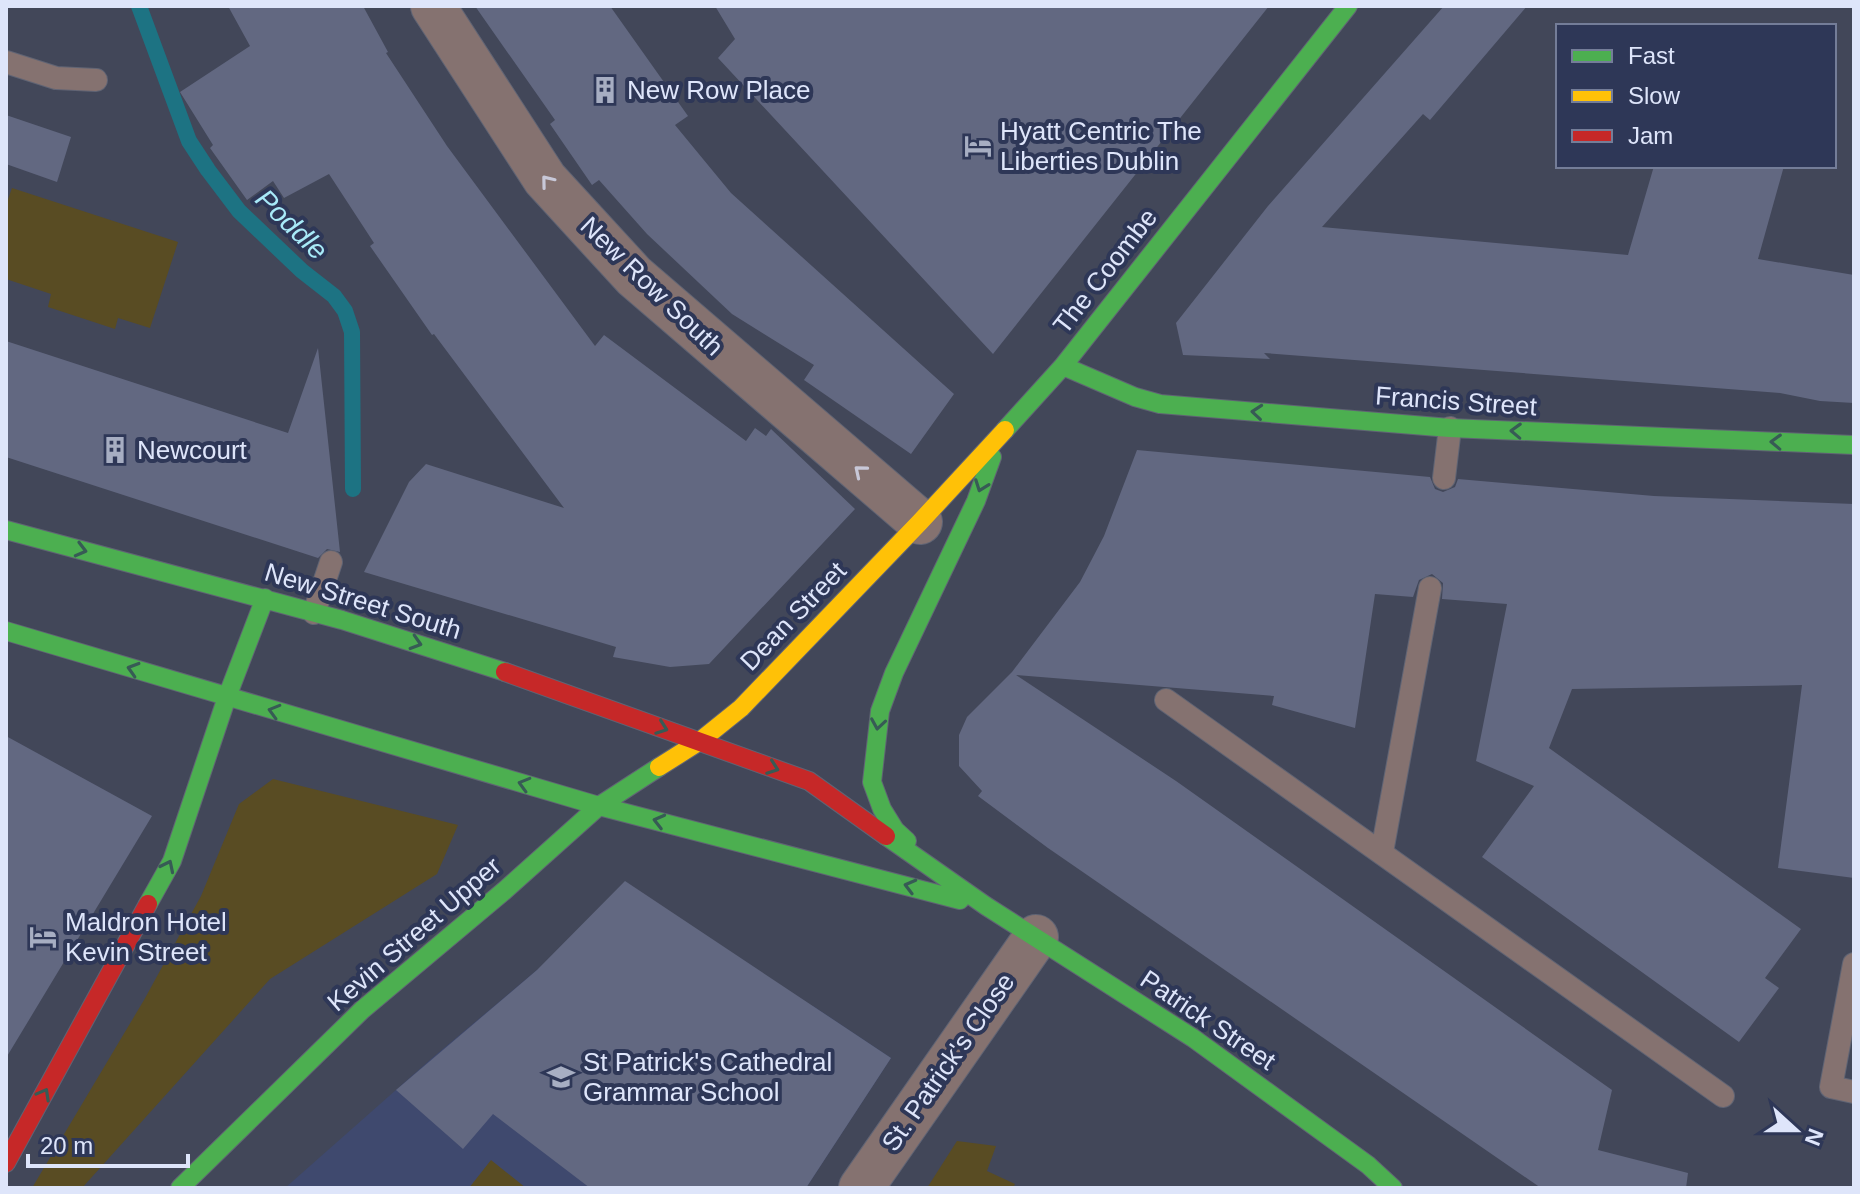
<svg xmlns="http://www.w3.org/2000/svg" width="1860" height="1194" viewBox="0 0 1860 1194" font-family="Helvetica,sans-serif">
  <style>
    .built { fill: #3f496e }
    .green { fill: #594c23 }
    .lines { fill: none; stroke-linecap: round; stroke-linejoin: round }
    .stream { stroke: #1d7383; stroke-width: 16 }
    .building { fill: #626881 }
    .lane-casing { stroke: #606474; stroke-width: 24 }
    .street-casing { stroke: #606474; stroke-width: 46 }
    .fast-casing { stroke: #606474; stroke-width: 20 }
    .slow-casing { stroke: #606474; stroke-width: 20 }
    .jam-casing { stroke: #606474; stroke-width: 20 }
    .lane { stroke: #857270; stroke-width: 22 }
    .street { stroke: #857270; stroke-width: 44 }
    .fast { stroke: #4caf50; stroke-width: 18 }
    .slow { stroke: #ffc107; stroke-width: 18 }
    .jam { stroke: #c62828; stroke-width: 18 }
    .oneway { stroke: #c8c8d8 }
    .oneway2 { stroke: #375b55 }
    .labels { text-anchor: middle; stroke-width: 8; stroke-linejoin: round; paint-order: stroke }
    .poi-label { font-size: 26px; fill: #dee5fa; stroke: #2e3757; text-anchor: start }
    .street-label { font-size: 26px; fill: #dee5fa; stroke: #2e3757 }
    .water-label { font-size: 28px; font-style: italic; fill: #a8eaf8; stroke: #2e3757 }
  </style>
  <rect width="100%" height="100%" fill="#424759"/>
  <path class="built" d="M537 970 760 1081 813 1006 891 1058 806 1188H285L431 1059Z"/>
  <path class="green" d="M12 188 178 242 150 328 118 318 115 329 48 307 51 294 6 279V205Z
    M273 779 458 825 437 874 270 979 82 1188H32L144 1000 201 896 239 804Z
    M957 1141 996 1146 987 1171 1015 1184 1013 1188H927Z
    M491 1160 526 1188H469Z"/>
  <g class="lines">
    <path class="stream" d="M139 6 189 141 208 170 239 211 302 271 334 296 345 311 352 332 353 489"/>
  </g>
  <path class="building" d="M228 6H363L388 52 386 53 447 146 595 346 604 335 746 441 755 428 766 436 771 429 855 509 709 664 670 667 613 657 616 647 364 572 409 482 426 464 564 508 434 334 432 335 370 246 374 243 329 174 284 198 273 181 247 200 210 148 213 145 180 92 250 46Z
    M475 6H610L688 116 675 125 731 193 954 394 911 454 804 380 814 365 732 314 647 234 599 180 592 185 550 124 555 120Z
    M715 6H1269L993 354 718 58 735 39Z
    M1444 6H1527L1430 120 1423 114 1322 227 1628 255 1654 166H1784L1758 259 1854 275V403L1820 401 1780 393 1264 353 1270 359 1183 355 1176 323 1268 206Z
    M6 115 71 137 57 182 6 164Z
    M6 341 288 433 318 348 340 552 327 549 318 558 6 457Z
    M1137 450 1430 477 1435 489 1443 492 1455 487 1458 479 1654 496 1854 504V878L1778 868 1802 685 1572 689 1549 748 1801 929 1765 978 1779 988 1739 1042 1482 857 1534 786 1476 761 1507 604 1442 599 1443 583 1432 574 1419 580 1413 597 1375 594 1355 728 1272 705 1274 696 1016 675 1176 781 1612 1090 1598 1150 1688 1173 1686 1188H1541L1048 848 978 796 982 791 959 766V735L967 717 1012 672 1080 582 1104 536Z
    M6 736 152 816 6 1058Z
    M625 881 891 1058 806 1188H590L493 1114 463 1149 396 1090 537 970Z"/>
  <g class="lines">
    <g class="lane-casing">
      <path id="lane" d="M6 62 56 78 96 80
        M1444 478 1450 428
        M314 613 331 562
        M1166 700 1723 1096
        M1382 852 1430 588
        M1854 964 1831 1087 1854 1092"/>
    </g>
    <g class="street-casing">
      <path id="street" d="M433 6 545 179 634 276 920 522
        M861 1188 1036 937"/>
    </g>
    <g class="fast-casing">
      <path id="fast" d="M1063 366 1135 397 1160 404 1450 428 1854 445
        M1005 430 1063 366 1348 6
        M6 530 342 620 505 672
        M6 631 599 806 960 900
        M886 836 986 906 1193 1038 1368 1165 1393 1188
        M907 841 895 830 882 809 872 782 880 711 894 673 976 501 992 457
        M148 904 172 861 227 697 265 598
        M180 1188 362 1010 504 891 599 806 659 767"/>
    </g>
    <g class="slow-casing">
      <path id="slow" d="M659 767 700 741 741 708 920 522 1005 430"/>
    </g>
    <g class="jam-casing">
      <path id="jam" d="M505 672 809 781 886 836
        M6 1163 148 904"/>
    </g>
    <use href="#lane" class="lane"/>
    <use href="#street" class="street"/>
    <use href="#fast" class="fast"/>
    <use href="#slow" class="slow"/>
    <use href="#jam" class="jam"/>
  </g>
  <defs><path id="oneway-chevron" d="M-2-3.5L2.5 0L-2 3.5" fill="none" stroke-width="1.6" stroke-linecap="round" stroke-linejoin="round" transform="scale(2)"/></defs>
  <g class="oneway">
    <use href="#oneway-chevron" transform="translate(547 181) rotate(-129)"/>
    <use href="#oneway-chevron" transform="translate(860 471) rotate(-140)"/>
  </g>
  <g class="oneway2">
    <use href="#oneway-chevron" transform="translate(1257 412) rotate(-175)"/>
    <use href="#oneway-chevron" transform="translate(1516 431) rotate(-178)"/>
    <use href="#oneway-chevron" transform="translate(1776 442) rotate(-178)"/>
    <use href="#oneway-chevron" transform="translate(981 486) rotate(110)"/>
    <use href="#oneway-chevron" transform="translate(81 550) rotate(15)"/>
    <use href="#oneway-chevron" transform="translate(416 643) rotate(17)"/>
    <use href="#oneway-chevron" transform="translate(133 669) rotate(-163)"/>
    <use href="#oneway-chevron" transform="translate(274 711) rotate(-164)"/>
    <use href="#oneway-chevron" transform="translate(878 724) rotate(99)"/>
    <use href="#oneway-chevron" transform="translate(662 728) rotate(20)"/>
    <use href="#oneway-chevron" transform="translate(773 768) rotate(20)"/>
    <use href="#oneway-chevron" transform="translate(524 784) rotate(-164)"/>
    <use href="#oneway-chevron" transform="translate(659 821) rotate(-166)"/>
    <use href="#oneway-chevron" transform="translate(168 866) rotate(-64)"/>
    <use href="#oneway-chevron" transform="translate(910 886) rotate(-165)"/>
    <use href="#oneway-chevron" transform="translate(44 1094) rotate(-61)"/>
  </g>
  <defs>
    <g id="building-bare" transform="scale(2.16)"><path d="M-4-6H4V6H1V3H-1V6H-4ZM-2.5-4.3h1.7v1.8h-1.7ZM.8-4.3h1.7v1.8H.8ZM-2.5-1h1.7V.8h-1.7ZM.8-1h1.7V.8H.8Z" fill="#a7aec2" stroke="#2e3757" stroke-width="2.5" paint-order="stroke"/></g>
    <g id="hotel-bare" transform="scale(2.16)"><path d="M-6-4.5h1.5V1H6V5H4.5V3h-9V5H-6ZM-4 0a1.8 1.8 0 1 1 3.6 0ZM.5 0V-2.5h3Q6-2.5 6 0Z" fill="#a7aec2" stroke="#2e3757" stroke-width="2.5" paint-order="stroke"/></g>
    <g id="school-bare" transform="scale(2.16)"><path d="M0-5L7-2L0 1L-7-2ZM-4 1L0 2.5L4 1V4Q0 6-4 4Z" fill="#a7aec2" stroke="#2e3757" stroke-width="2.5" paint-order="stroke"/></g>
  </defs>
  <g fill-rule="evenodd">
    <use href="#building-bare" x="605" y="90"/>
    <use href="#hotel-bare" x="978" y="146"/>
    <use href="#building-bare" x="115" y="450"/>
    <use href="#hotel-bare" x="43" y="937"/>
    <use href="#school-bare" x="561" y="1077"/>
  </g>
  <g class="labels">
    <g class="poi-label">
      <text x="627" y="99">New Row Place</text>
      <text x="1000" y="140">Hyatt Centric The<tspan x="1000" dy="30">Liberties Dublin</tspan></text>
      <text x="137" y="459">Newcourt</text>
      <text x="65" y="931">Maldron Hotel<tspan x="65" dy="30">Kevin Street</tspan></text>
      <text x="583" y="1071">St Patrick's Cathedral<tspan x="583" dy="30">Grammar School</tspan></text>
    </g>
    <g class="street-label">
      <text transform="translate(1105 271) rotate(-52)" y="9">The Coombe</text>
      <text transform="translate(652 286) rotate(44)" y="9">New Row South</text>
      <text transform="translate(1456 401) rotate(4)" y="9">Francis Street</text>
      <text transform="translate(363 601) rotate(17)" y="9">New Street South</text>
      <text transform="translate(793 616) rotate(-46)" y="9">Dean Street</text>
      <text transform="translate(414 934) rotate(-41)" y="9">Kevin Street Upper</text>
      <text transform="translate(1208 1020) rotate(34)" y="9">Patrick Street</text>
      <text transform="translate(948 1062) rotate(-55)" y="9">St. Patrick's Close</text>
    </g>
    <g class="water-label">
      <text transform="translate(292 224) rotate(44)" y="10">Poddle</text>
    </g>
  </g>
  <rect width="1860" height="1194" fill="none" stroke="#dee5fa" stroke-width="16"/>
  <rect x="1556" y="24" width="280" height="144" fill="#2e3757" stroke="#747d98" stroke-width="2"/>
  <rect x="1572" y="50" width="40" height="12" fill="#4caf50" stroke="#747d98" stroke-width="2"/>
  <text x="1628" y="64" font-size="24" fill="#dee5fa">Fast</text>
  <rect x="1572" y="90" width="40" height="12" fill="#ffc107" stroke="#747d98" stroke-width="2"/>
  <text x="1628" y="104" font-size="24" fill="#dee5fa">Slow</text>
  <rect x="1572" y="130" width="40" height="12" fill="#c62828" stroke="#747d98" stroke-width="2"/>
  <text x="1628" y="144" font-size="24" fill="#dee5fa">Jam</text>
  <g transform="translate(1796 1130) rotate(111)" stroke="#2e3757" stroke-width="6" paint-order="stroke">
  <path d="M0-6L14 30L0 20L-14 30Z" fill="#dee5fa"/>
  <text y="-12" font-size="22" font-weight="bold" text-anchor="middle" fill="#dee5fa">N</text>
  </g>
  <path d="M28 1154v12h160v-12" fill="none" stroke="#dee5fa" stroke-width="4"/>
  <text x="40" y="1154" font-size="24" fill="#dee5fa" stroke="#2e3757" stroke-width="6" paint-order="stroke">20 m</text>
</svg>
